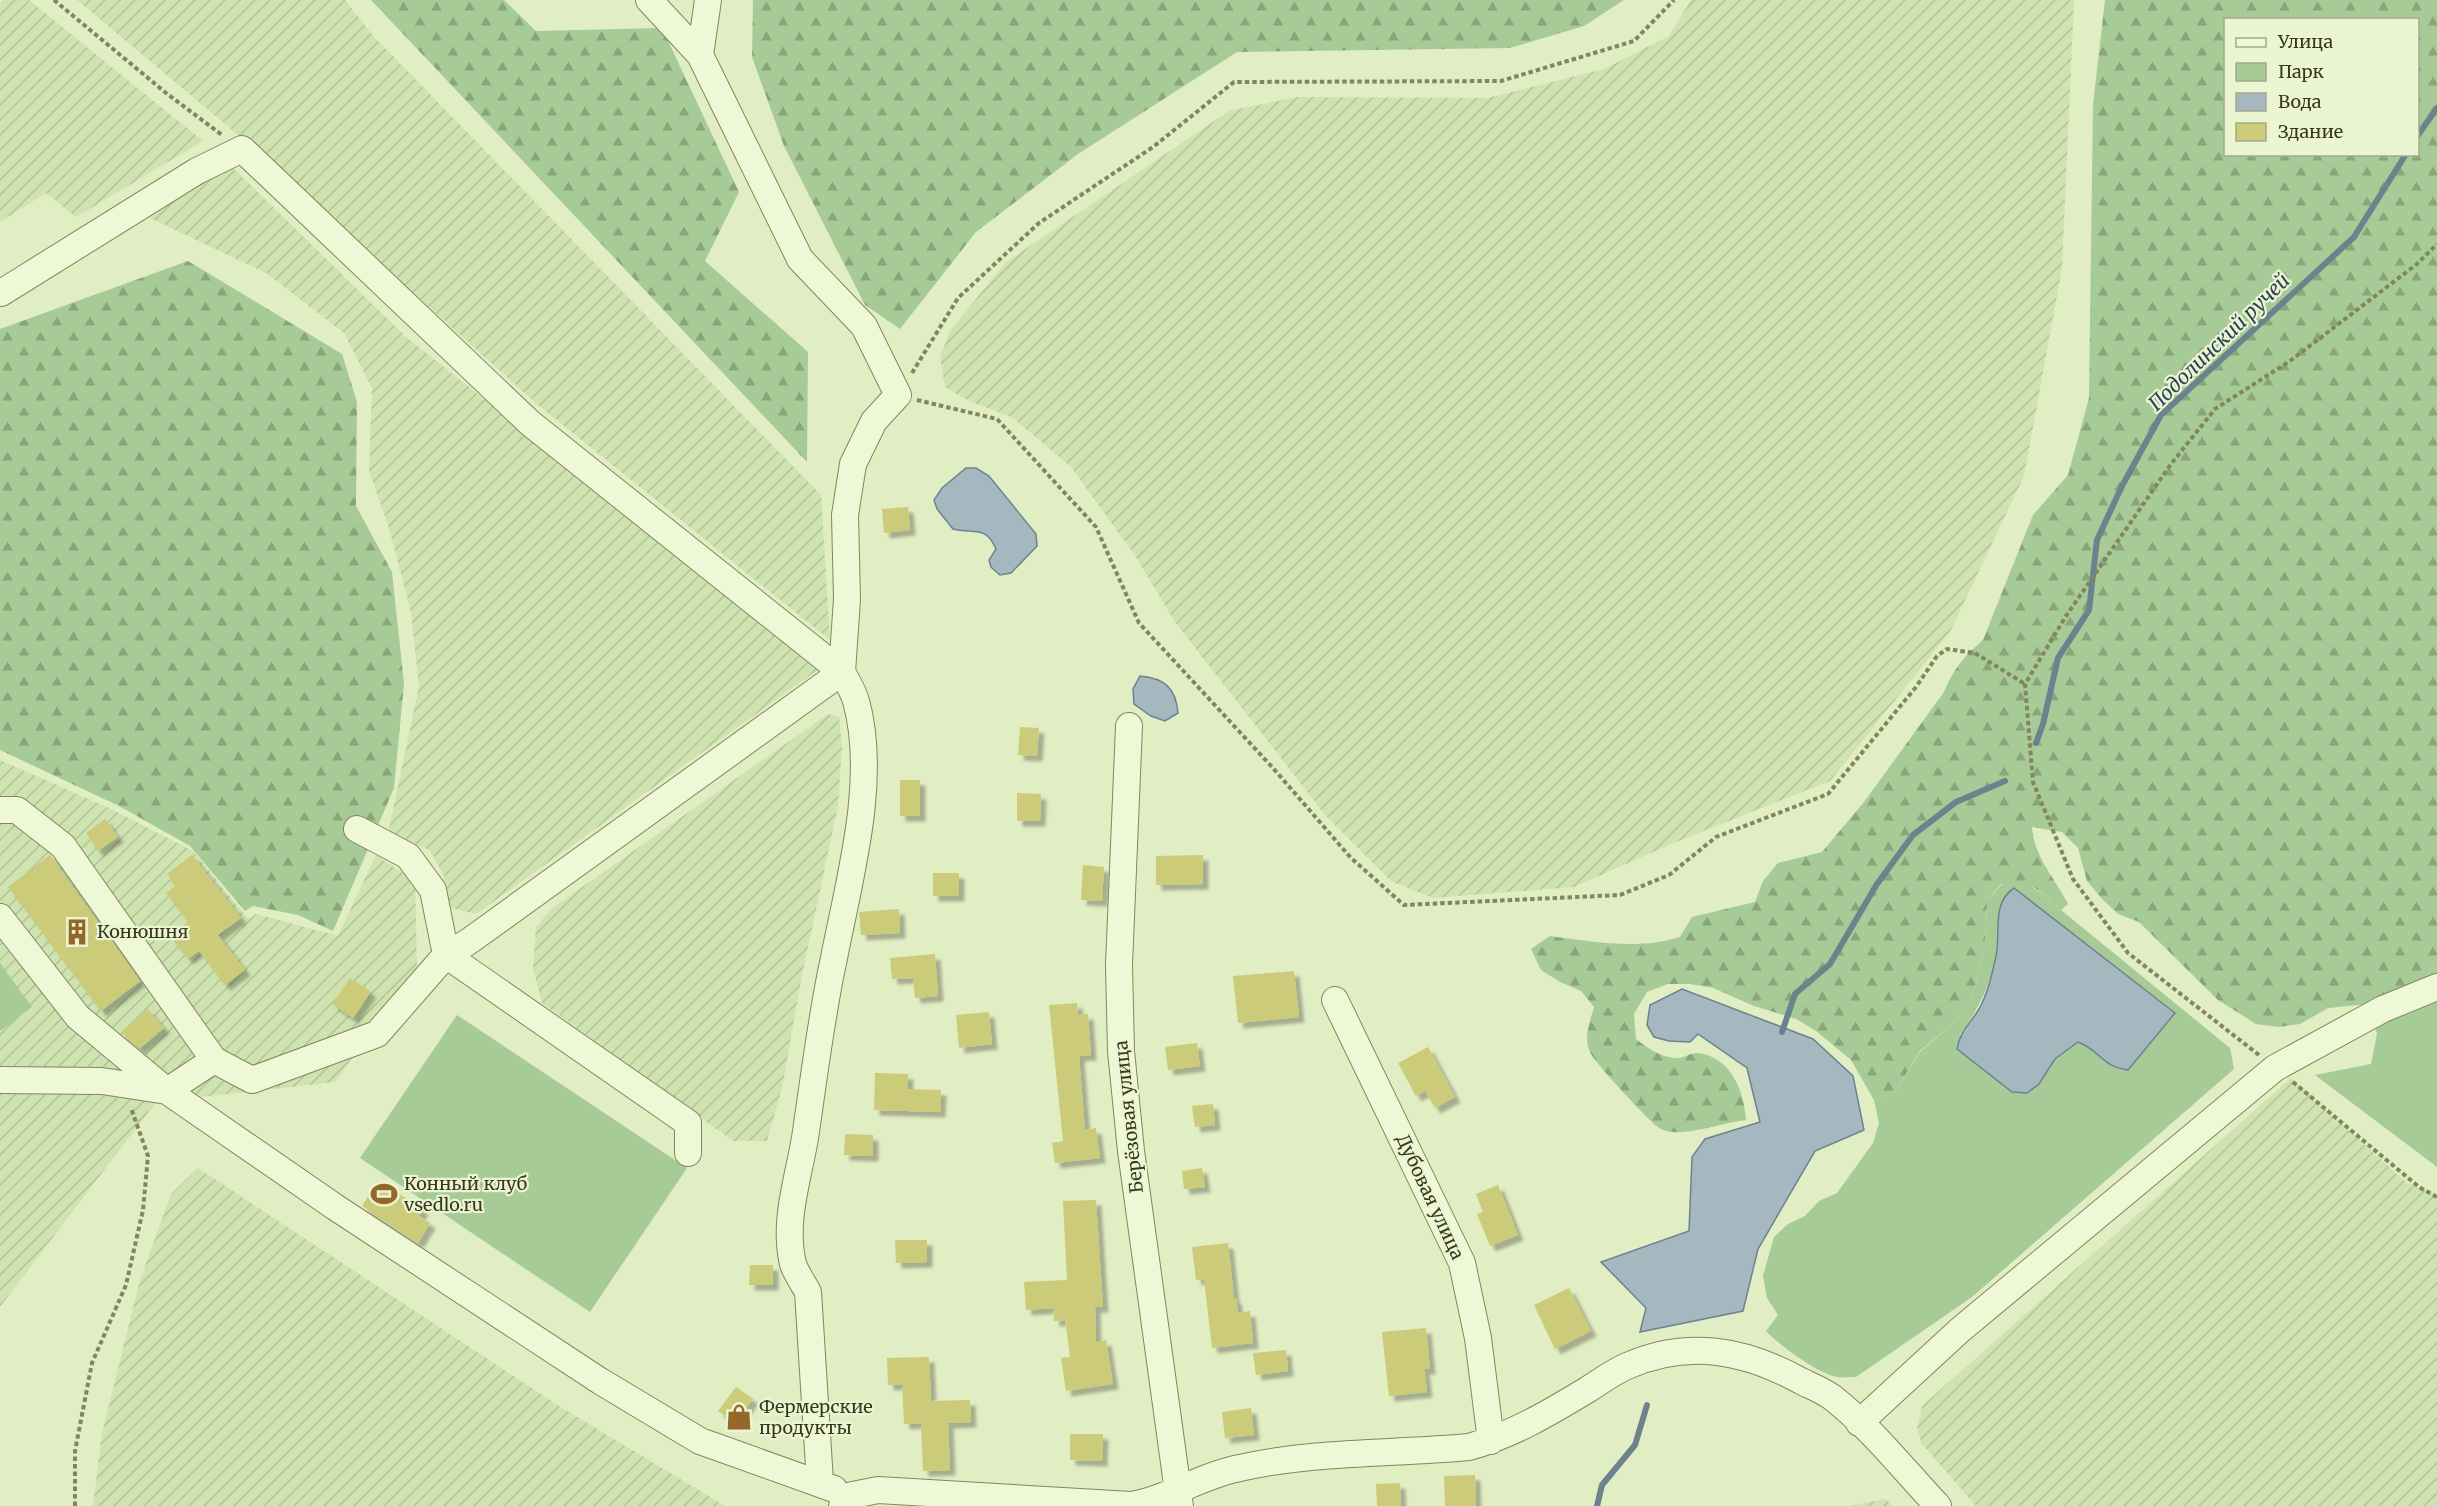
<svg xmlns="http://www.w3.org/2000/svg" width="2437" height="1506" viewBox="0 0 2437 1506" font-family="Merriweather,serif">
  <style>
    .farmland { fill: url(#farmland-furrows) }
    .green { fill: #a7cb97; fill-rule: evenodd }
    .forest { fill: url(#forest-firs); fill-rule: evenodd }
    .water { fill: #a5b8c0; stroke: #6c838e; stroke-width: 1.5 }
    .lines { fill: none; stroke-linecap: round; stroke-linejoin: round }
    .stream { stroke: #6c838e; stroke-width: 6 }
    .building { fill: #cbcb79; filter: url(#shadow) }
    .minor-casing { stroke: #82875a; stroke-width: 28 }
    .path { stroke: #82875a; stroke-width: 4; stroke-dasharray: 4.5 3; stroke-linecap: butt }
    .minor { stroke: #eff8d6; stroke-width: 26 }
    .labels { text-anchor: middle; stroke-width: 4.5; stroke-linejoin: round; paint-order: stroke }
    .poi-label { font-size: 18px; fill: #36371e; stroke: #ebf5d2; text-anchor: start }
    .street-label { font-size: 18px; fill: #36371e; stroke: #ebf5d2 }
    .water-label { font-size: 20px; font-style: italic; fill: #2d4157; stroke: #ebf5d2 }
  </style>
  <defs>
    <pattern id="farmland-furrows" width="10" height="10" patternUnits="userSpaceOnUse" patternTransform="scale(1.5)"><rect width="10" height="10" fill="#cee3b0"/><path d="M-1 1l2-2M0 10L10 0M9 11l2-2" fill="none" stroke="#b2c397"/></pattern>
    <pattern id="forest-firs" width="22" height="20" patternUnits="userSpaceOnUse" patternTransform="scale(1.5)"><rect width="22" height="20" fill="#a7cb97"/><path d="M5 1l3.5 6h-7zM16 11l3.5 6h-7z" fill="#89a67b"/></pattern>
    <filter id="shadow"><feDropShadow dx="5.5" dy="5.5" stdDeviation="1.5" flood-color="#0004"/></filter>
  </defs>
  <rect width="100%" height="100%" fill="#e1edc3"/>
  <path class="farmland" d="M3 0H29L203 141 76 217 46 193 0 222V3Z
    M77 0H345L375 38 821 495 830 640 538 405 230 128Z
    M1691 0H2074L2062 268 2024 476 1950 632 1830 781 1671 844 1574 887 1433 898 1391 881 1326 816 1175 622 1136 557 1071 467 1012 417 969 401 945 387 940 357 950 331 1006 262 1229 111 1297 97 1488 98 1604 69 1669 36Z
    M227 162 406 337 822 667 476 914 448 907 444 876 430 850 388 834 419 686 411 612 389 528 369 471 372 388 344 333 266 273 150 218Z
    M828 714 839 717 842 747 838 806 802 975 782 1088 767 1141H733L542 1003 533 968 536 927 551 909Z
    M0 760 109 808 193 851 248 919 256 914 338 936 376 855 415 881 417 967 335 1082 156 1102 0 1307Z
    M2291 1078 2407 1183 2437 1195V1506H1976L1922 1444 1917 1429 1922 1406Z
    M198 1168 559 1406 725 1506H93L102 1433 140 1280 171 1194Z
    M1886 1499 1892 1506H1850Z"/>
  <path class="green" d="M2025 883 2045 895 2061 910 2230 1048 2234 1069 1972 1297 1856 1377C1850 1377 1843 1378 1837 1377 1818 1374 1779 1345 1766 1331L1778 1315 1767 1298 1763 1276 1774 1237 1788 1224 1805 1216 1819 1201 1837 1193 1873 1143 1879 1123 1874 1100 1896 1091 1919 1053 1952 1024 1966 1008 1975 987 1985 944 1987 901 2002 884ZM1997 924 2105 961 2175 1013 2101 1059 2092 1047 2079 1041 2055 1059 1960 1035C1984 1001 2000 967 1997 924Z
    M2437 955V1167L2315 1075 2371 1064 2377 1034 2368 1004 2426 978Z
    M0 963 32 1007 0 1031Z
    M457 1015 687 1168 590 1312 360 1158Z"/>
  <path class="forest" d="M371 0H504L536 31 662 28 739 192 705 261 808 352 807 462Z
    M753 0H1624L1584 26 1510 48 1237 52 1078 154 976 232 900 329 865 305 784 146 752 57Z
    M2105 0H2437V955L2426 978 2368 1004 2328 1008 2300 1024 2278 1027 2256 1024 2218 1000 2139 922 2118 914 2102 899 2087 881 2078 848 2062 832 2032 827C2034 857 2055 878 2068 904L2061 910C2039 888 2033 883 2001 884L1987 901 1985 944 1975 987 1966 1008 1952 1024 1919 1052 1896 1091 1874 1100 1851 1060 1816 1031 1796 1019 1754 1006 1713 988 1690 984H1668L1647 992 1634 1014 1636 1039C1648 1048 1661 1058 1677 1058 1684 1058 1692 1052 1699 1053 1732 1058 1744 1092 1746 1120 1724 1122 1680 1139 1661 1129 1653 1126 1593 1061 1590 1052 1583 1038 1590 1021 1594 1007L1581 991 1560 982 1541 970 1531 949 1550 936C1593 942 1639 950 1680 937L1692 917 1755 902 1763 881 1778 863 1822 852 1864 802 1944 692C1953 670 1964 656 1983 640L2033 515 2068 475 2089 398 2093 105ZM2226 20H2418V154H2226Z
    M188 261 342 354 357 402 356 506 392 572 404 684 394 788 333 931 298 915 253 906 245 911 190 846 119 806 0 750V329Z"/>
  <path class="water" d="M966 468H976L989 476 1036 534 1037 546 1011 573 1000 575 991 567 989 560 996 549C986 525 974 534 953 529L937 509 934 500 942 488Z
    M1140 676C1164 678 1176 688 1178 713L1165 721 1151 716 1134 704 1133 689Z
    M2014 888 2175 1013 2128 1070C2101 1066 2101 1051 2078 1042L2055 1059 2039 1084 2027 1093 2012 1092 1957 1049C1960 1031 1970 1024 1979 1009 1988 993 1992 974 1996 956 2001 933 1991 903 2014 888Z
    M1682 989 1813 1039 1853 1076 1864 1130 1815 1151 1758 1249 1743 1311 1640 1332 1646 1308 1601 1262 1689 1231 1692 1157 1705 1139 1760 1122 1747 1068 1698 1034 1690 1042 1669 1041 1654 1037 1647 1025 1650 1005Z"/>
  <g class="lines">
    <path class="stream" d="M2418 135 2437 108
      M2036 743 2043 724 2058 658 2089 610 2097 540 2122 486 2161 415 2354 237 2406 154
      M1782 1032 1795 994 1830 964 1877 884 1913 835 1956 802 2005 781
      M1597 1506 1602 1485 1635 1445 1647 1405"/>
  </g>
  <path class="building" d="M908 507 910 530 884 533 882 509Z
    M1020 727 1039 728 1037 756 1018 755Z
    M900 780H920V816H900Z
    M1017 793 1041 794 1040 821H1017Z
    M105 819 118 837 98 851 86 833Z
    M50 855 140 981 101 1011 8 887Z
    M192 855 241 918 218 935 245 970 225 985 199 951 188 959 170 936 188 922 166 893 175 886 167 874Z
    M1203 855V884L1156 885V856Z
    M1083 865 1104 867 1102 901 1081 900Z
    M933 873H959V896H933Z
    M899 909 900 933 861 935 859 912Z
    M935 954 938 996 915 998 913 978 892 979 890 958Z
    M1294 971 1299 1017 1238 1023 1233 976Z
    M350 978 371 992 353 1018 332 1004Z
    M1077 1003 1078 1015 1088 1014 1091 1055 1079 1056 1085 1130 1096 1128 1100 1158 1055 1163 1052 1143 1063 1141 1049 1005Z
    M148 1009 164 1028 139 1049 121 1032Z
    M989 1012 992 1044 959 1048 956 1015Z
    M1197 1043 1200 1066 1168 1070 1165 1047Z
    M1428 1047 1455 1097 1435 1108 1425 1091 1416 1096 1398 1063Z
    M875 1073 908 1074V1089L941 1090 940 1112 874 1110Z
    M1213 1104 1215 1125 1195 1127 1192 1106Z
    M845 1134 873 1135V1156L844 1155Z
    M1202 1168 1205 1187 1184 1189 1182 1171Z
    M1498 1185 1518 1235 1490 1246 1477 1214 1483 1212 1476 1194Z
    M386 1186 423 1209 419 1216 430 1223 418 1243 362 1206 374 1187 382 1192Z
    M1096 1200 1103 1307H1095L1096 1342 1106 1340 1113 1384 1066 1391 1061 1358 1070 1357 1065 1320 1054 1321 1053 1308 1026 1310 1024 1282 1067 1280 1063 1201Z
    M895 1240H927V1262L896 1263Z
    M1228 1243 1234 1298H1236L1238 1313 1250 1311 1253 1343 1212 1348 1204 1279 1196 1280 1192 1247Z
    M750 1265H773V1285H749Z
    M1569 1288 1591 1331 1555 1349 1534 1305Z
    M1426 1328 1430 1369H1424L1427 1392 1389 1396 1382 1332Z
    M1286 1350 1288 1371 1256 1375 1253 1353Z
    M929 1357 931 1401 970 1400 971 1422 948 1423 950 1470 923 1471 921 1423 904 1424 902 1384 888 1385 887 1358Z
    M736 1387 753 1399 735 1423 718 1411Z
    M1251 1408 1254 1435 1225 1438 1222 1412Z
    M1070 1434H1103L1102 1461 1070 1460Z
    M1475 1475 1476 1506H1445L1444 1476Z
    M1400 1483 1401 1506H1377L1376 1484Z"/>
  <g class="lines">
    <g class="minor-casing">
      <path id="minor" d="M649 0 700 55 800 259 864 326 898 395 874 421 853 464 845 515 847 599 842 672
        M700 55 708 0
        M1 293 197 171 242 149 530 423 842 672C847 681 853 691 856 701 878 780 849 880 834 958 821 1017 814 1078 805 1138 798 1180 783 1221 793 1264 796 1273 803 1283 808 1292L820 1482
        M1129 726 1119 965 1121 1051 1131 1151 1180 1506
        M0 810H17L63 846 214 1060
        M357 829 408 856 433 890 446 955 688 1123V1153
        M0 917 78 1017 167 1091 335 1207 600 1381 700 1441 834 1489
        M1335 1000 1462 1263 1478 1338 1491 1441
        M0 1080 102 1081 167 1091 214 1060 252 1080 377 1034 446 955 468 942 842 672
        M1859 1423 1960 1330 2275 1068 2383 1009 2437 987
        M842 1506 848 1496 878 1490 1131 1505C1167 1499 1199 1477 1235 1469 1311 1451 1392 1454 1469 1447 1512 1435 1549 1413 1587 1390 1600 1382 1613 1372 1627 1366 1688 1339 1745 1350 1801 1381 1811 1386 1824 1391 1833 1398 1872 1429 1904 1470 1938 1506"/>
    </g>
    <path class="path" d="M54 0 166 93 222 135
      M912 373 958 298 1039 223 1153 147 1234 82 1501 81 1634 41 1674 0
      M917 400 997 419 1096 527 1139 623 1273 768 1351 858 1404 905 1620 895 1669 875 1716 837 1828 794 1916 687 1937 656 1947 649 1975 653 2025 684
      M2259 1055 2128 953 2073 879 2033 782 2025 684 2066 616 2171 464 2215 409 2290 361 2417 264 2437 244
      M2293 1082 2419 1187 2437 1197
      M75 1506V1451L92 1363 126 1285 143 1210 148 1156 131 1108"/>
    <use href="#minor" class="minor"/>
  </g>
  <defs>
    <g id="building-bare" transform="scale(2.07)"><path d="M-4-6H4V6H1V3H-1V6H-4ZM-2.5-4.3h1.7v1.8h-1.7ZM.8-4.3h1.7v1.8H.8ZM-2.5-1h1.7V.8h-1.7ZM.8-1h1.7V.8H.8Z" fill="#95682a" stroke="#ebf5d2" stroke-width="2.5" paint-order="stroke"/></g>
    <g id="stadium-bare" transform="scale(2.07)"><path d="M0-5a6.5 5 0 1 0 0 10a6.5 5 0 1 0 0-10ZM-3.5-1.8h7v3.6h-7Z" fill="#95682a" stroke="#ebf5d2" stroke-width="2.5" paint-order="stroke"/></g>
    <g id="shop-bare" transform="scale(2.07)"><path d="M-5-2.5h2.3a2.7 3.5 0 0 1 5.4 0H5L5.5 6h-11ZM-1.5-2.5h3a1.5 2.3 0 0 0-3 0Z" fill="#95682a" stroke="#ebf5d2" stroke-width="2.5" paint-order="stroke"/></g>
  </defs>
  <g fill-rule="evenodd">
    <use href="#building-bare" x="77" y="932"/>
    <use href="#stadium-bare" x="384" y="1194"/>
    <use href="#shop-bare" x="739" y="1417"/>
  </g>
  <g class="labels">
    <g class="poi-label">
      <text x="97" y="938">Конюшня</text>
      <text x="404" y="1190">Конный клуб<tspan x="404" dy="21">vsedlo.ru</tspan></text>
      <text x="759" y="1413">Фермерские<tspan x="759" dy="21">продукты</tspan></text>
    </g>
    <g class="street-label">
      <text transform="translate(1129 1117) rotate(-96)" y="6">Берёзовая улица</text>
      <text transform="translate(1430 1197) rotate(65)" y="6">Дубовая улица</text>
    </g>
    <g class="water-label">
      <text transform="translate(2219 342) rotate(-44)" y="7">Подолинский ручей</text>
    </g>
  </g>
  <rect x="2224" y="18" width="195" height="138" fill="#ebf5d2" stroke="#a3a98a" stroke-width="1.5"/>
  <rect x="2236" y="38" width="30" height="9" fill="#eff8d6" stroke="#a3a98a" stroke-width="1.5"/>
  <text x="2278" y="48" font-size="18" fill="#36371e">Улица</text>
  <rect x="2236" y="63" width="30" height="18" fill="#a7cb97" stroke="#a3a98a" stroke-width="1.5"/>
  <text x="2278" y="78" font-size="18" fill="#36371e">Парк</text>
  <rect x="2236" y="93" width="30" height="18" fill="#a5b8c0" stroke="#a3a98a" stroke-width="1.5"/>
  <text x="2278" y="108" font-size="18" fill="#36371e">Вода</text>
  <rect x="2236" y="123" width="30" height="18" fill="#cbcb79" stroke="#a3a98a" stroke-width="1.5"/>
  <text x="2278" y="138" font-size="18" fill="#36371e">Здание</text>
</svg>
